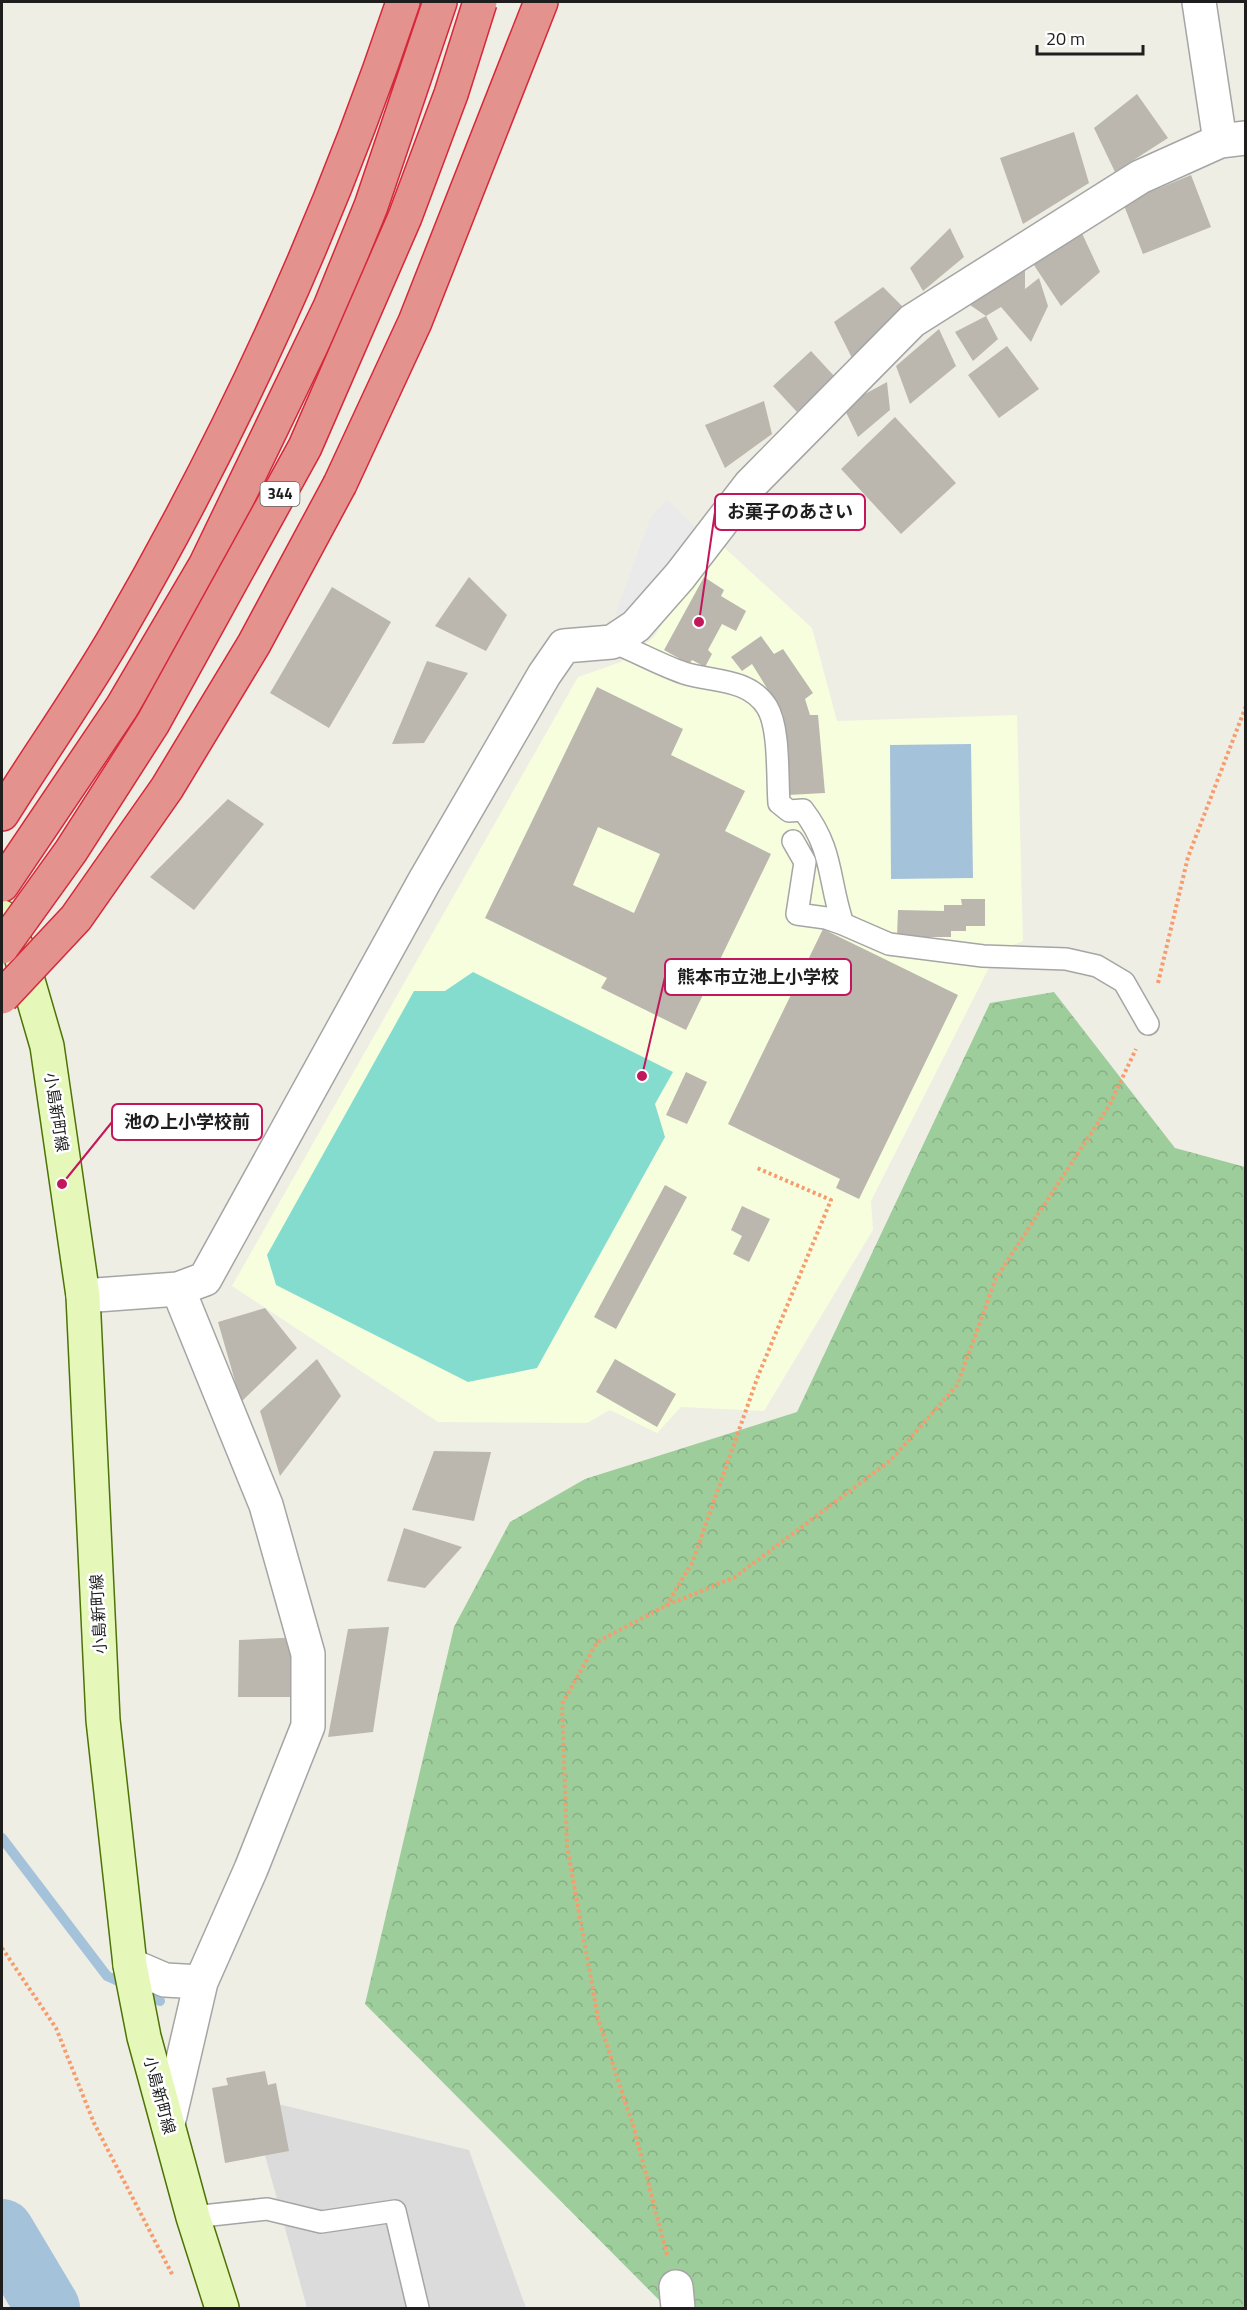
<svg xmlns="http://www.w3.org/2000/svg" width="1247" height="2310" viewBox="0 0 1247 2310" font-family="'Titillium Web','Noto Sans JP',sans-serif">
  <style>
    .residential { fill: #dcdbdb }
    .education { fill: #f7fede }
    .forest { fill: url(#forest-crowns) }
    .pitch { fill: #84dccf }
    .parking { fill: #eaeaea }
    .water { fill: #a5c2db }
    .lines { fill: none; stroke-linecap: round; stroke-linejoin: round }
    .stream { stroke: #a5c2db; stroke-width: 10 }
    .river { stroke: #a5c2db; stroke-width: 64 }
    .building { fill: #bbb7ae; fill-rule: evenodd }
    .service-casing { stroke: #a5a5a5; stroke-width: 24 }
    .minor-casing { stroke: #a5a5a5; stroke-width: 36 }
    .secondary-casing { stroke: #4e7307; stroke-width: 36 }
    .motorway-casing { stroke: #d6283b; stroke-width: 36 }
    .path { stroke: #f69c6d; stroke-width: 4; stroke-dasharray: 3 3; stroke-linecap: butt }
    .service { stroke: #fff; stroke-width: 21 }
    .minor { stroke: #fff; stroke-width: 33 }
    .secondary { stroke: #e6f8b9; stroke-width: 33 }
    .motorway { stroke: #e4928d; stroke-width: 33 }
    .motorway-bridge-casing { stroke: #d6283b; stroke-width: 36; stroke-linecap: butt }
    .motorway-bridge { stroke: #e4928d; stroke-width: 33 }
    .labels { text-anchor: middle; stroke-width: 5; stroke-linejoin: round; paint-order: stroke }
    .shield { fill: #fff; stroke: #626262; stroke-width: 1.5 }
    .shield-label { font-size: 15px; font-weight: bold; fill: #1e1e1e }
    .street-label { font-size: 16px; fill: #1e1e1e; stroke: #fff }
    .leader { fill: none; stroke: #c2185b; stroke-width: 2 }
    .callout-dot { fill: #c2185b; stroke: #fff; stroke-width: 2 }
    .callout { fill: #fff; stroke: #c2185b; stroke-width: 2 }
    .callout-label { font-size: 18px; text-anchor: middle; font-weight: bold; fill: #1e1e1e }
  </style>
  <defs>
    <pattern id="forest-crowns" width="20" height="18" patternUnits="userSpaceOnUse" patternTransform="scale(1.5)"><rect width="20" height="18" fill="#9dcd9a"/><path d="M2 6a3 3 0 1 1 6 0M12 15a3 3 0 1 1 6 0" fill="none" stroke="#87b084"/></pattern>
  </defs>
  <rect width="100%" height="100%" fill="#efeee4"/>
  <path class="residential" d="M249 2097 469 2150 526 2308H307Z"/>
  <path class="education" d="M715 539 812 628 837 721 1017 715 1023 941 997 952 871 1201 873 1230 764 1411 681 1407 657 1433 610 1410 587 1423 438 1422 232 1286 578 677 621 662 654 637Z"/>
  <path class="forest" d="M1054 992 1175 1148 1245 1167V2308H667L365 2004 454 1627 510 1522 585 1479 797 1412 990 1003Z"/>
  <path class="pitch" d="M473 972 673 1072 655 1104 665 1137 537 1368 468 1382 276 1285 267 1255 414 991H445Z"/>
  <path class="parking" d="M667 499 699 531 646 604 618 621 616 612 650 519Z"/>
  <path class="water" d="M971 744 973 878 891 879 890 745Z"/>
  <g class="lines">
    <path class="stream" d="M2 1838 107 1976 127 1985
      M141 1992 160 2001"/>
    <path class="river" d="M2 2231 48 2308"/>
  </g>
  <path class="building" d="M1137 94 1168 138 1115 172 1094 128Z
    M1074 132 1089 183 1023 224 1000 158Z
    M1191 175 1211 227 1143 254 1123 203Z
    M950 228 964 257 923 291 910 268Z
    M1080 229 1100 272 1061 306 1024 250Z
    M1025 264V289L1039 278 1048 306 1031 342 1001 307 986 316 954 294Z
    M883 287 906 310 852 358 834 322Z
    M986 316 998 339 973 361 955 332Z
    M939 329 956 366 910 404 896 366Z
    M1007 346 1039 389 999 418 968 375Z
    M811 351 835 377 797 412 773 386Z
    M887 382 890 410 858 437 843 406Z
    M764 401 772 434 725 468 705 425Z
    M895 417 956 483 901 534 841 469Z
    M469 577 507 615 486 651 435 626Z
    M704 577 724 590 721 596 746 611 736 631 722 624 708 650 712 654 705 667 692 660 689 664 664 650Z
    M332 587 391 622 329 728 270 693Z
    M761 636 774 654 783 649 813 693 805 699 810 715H818L825 793 788 795 783 714 752 664 742 671 731 657Z
    M427 661 468 673 424 743 392 744Z
    M597 687 683 729 671 755 745 791 725 831 771 854 686 1030 601 988 607 978 485 918ZM598 827 660 854 634 913 573 885Z
    M228 799 264 824 194 910 150 877Z
    M961 899H985V926H966V931H951V937H897L898 910 944 911V905H962Z
    M823 929 958 995 859 1199 836 1188 840 1179 728 1124Z
    M686 1072 707 1082 687 1124 666 1115Z
    M665 1185 687 1197 616 1329 594 1317Z
    M742 1206 770 1219 749 1262 733 1254 742 1236 731 1230Z
    M265 1308 297 1348 241 1402 218 1322Z
    M317 1359 341 1396 280 1476 260 1411Z
    M615 1359 676 1394 657 1427 596 1392Z
    M434 1451 491 1452 474 1521 412 1510Z
    M404 1528 462 1547 425 1588 387 1581Z
    M389 1627 373 1732 328 1737 348 1629Z
    M304 1637 296 1697H238L239 1640Z
    M265 2071 268 2085 276 2083 289 2151 225 2163 212 2088 228 2085 226 2078Z"/>
  <g class="lines">
    <g class="service-casing">
      <path id="service" d="M612 642C636 651 660 665 684 673 713 682 749 678 767 707 780 728 777 778 779 803L789 811 803 810C834 850 828 881 843 924L889 944 983 956 1066 959 1097 966 1124 982 1148 1024
        M793 841 805 862 797 914 826 918 843 924
        M193 2217 267 2209 321 2222 395 2211 418 2308"/>
    </g>
    <g class="minor-casing">
      <path id="minor" d="M1199 2 1220 141
        M83 1296 178 1289 205 1279 424 882 544 675 564 646 612 642 636 626 680 576 750 485 912 321 1140 177 1220 141 1246 138
        M130 1965 165 1980 201 1982 251 1869 308 1726V1654L266 1505 178 1289
        M168 2124 201 1982
        M676 2287 678 2308"/>
    </g>
    <g class="secondary-casing">
      <path id="secondary" d="M2 917 20 953 47 1046 83 1296 103 1720 130 1965 144 2037 193 2217 222 2308"/>
    </g>
    <g class="motorway-casing">
      <path id="motorway" d="M340 484 415 322 541 2
        M2 814C39 755 80 697 115 637 232 435 329 223 403 2
        M2 885 122 707 206 564 330 307 371 206 440 2"/>
    </g>
    <path class="path" d="M1158 983 1188 857 1246 706
      M666 1606 693 1561 758 1376 831 1200 757 1168
      M2 1948 56 2028 94 2123 173 2276
      M667 2255 635 2132 598 2018 567 1846 562 1704 597 1642 665 1606 735 1577 891 1460 957 1385 996 1278 1109 1106 1136 1049"/>
    <use href="#service" class="service"/>
    <use href="#minor" class="minor"/>
    <use href="#secondary" class="secondary"/>
    <use href="#motorway" class="motorway"/>
    <g class="motorway-bridge-casing">
      <path id="motorway-bridge" d="M2 947 71 851 153 723 305 447 405 217 451 94 480 2
        M2 997 76 918 167 788 254 644 340 484"/>
    </g>
    <use href="#motorway-bridge" class="motorway-bridge"/>
  </g>
  <g class="labels">
    <rect class="shield" x="260.5" y="482" width="39" height="24" rx="4.5"/>
    <g class="shield-label">
      <text x="280" y="499">344</text>
    </g>
    <g class="street-label">
      <text transform="translate(57 1112) rotate(81)" y="6">小島新町線</text>
      <text transform="translate(98 1614) rotate(-93)" y="6">小島新町線</text>
      <text transform="translate(160 2095) rotate(75)" y="6">小島新町線</text>
    </g>
  </g>
  <path class="leader" d="M699 622L715 512M642 1076L665 977M62 1184L112 1122"/>
  <g class="callout-dot">
    <circle cx="699" cy="622" r="6"/>
    <circle cx="642" cy="1076" r="6"/>
    <circle cx="62" cy="1184" r="6"/>
  </g>
  <g class="callout">
    <rect x="715" y="494" width="150" height="36" rx="6"/>
    <rect x="665" y="959" width="186" height="36" rx="6"/>
    <rect x="112" y="1104" width="150" height="36" rx="6"/>
  </g>
  <g class="callout-label">
    <text x="790" y="518">お菓子のあさい</text>
    <text x="758" y="983">熊本市立池上小学校</text>
    <text x="187" y="1128">池の上小学校前</text>
  </g>
  <rect width="1247" height="2310" fill="none" stroke="#1e1e1e" stroke-width="6"/>
  <path d="M1037 45v9h106v-9" fill="none" stroke="#1e1e1e" stroke-width="3"/>
  <text x="1046" y="45" font-size="18" fill="#1e1e1e" stroke="#ffffff" stroke-width="4.5" paint-order="stroke">20 m</text>
</svg>
